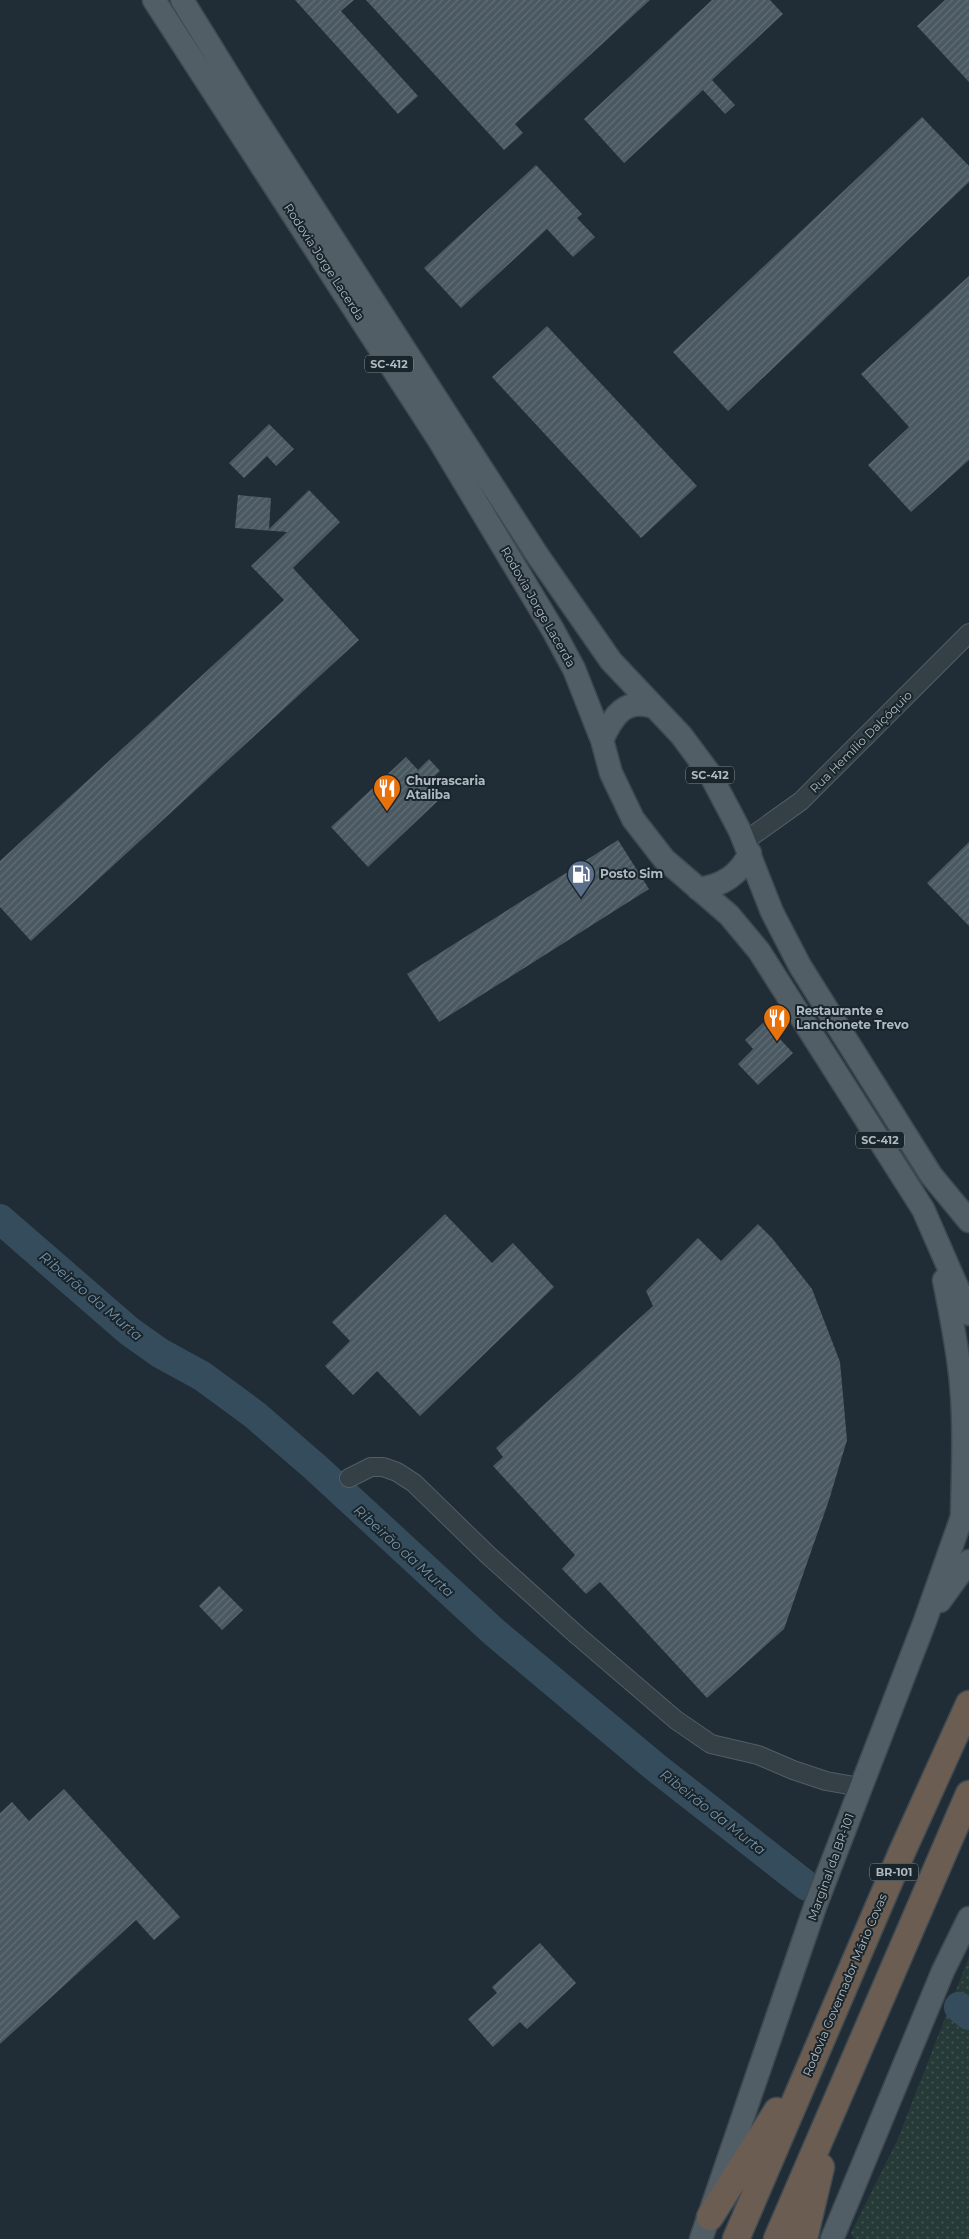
<svg xmlns="http://www.w3.org/2000/svg" width="969" height="2239" viewBox="0 0 969 2239" font-family="Montserrat,sans-serif">
  <style>
    .grass { fill: url(#grass-dots) }
    .lines { fill: none; stroke-linecap: round; stroke-linejoin: round }
    .river { stroke: #354c5c; stroke-width: 30 }
    .building { fill: url(#building-hatch) }
    .minor-casing { stroke: #525d64; stroke-width: 20 }
    .major-casing { stroke: #3e4850; stroke-width: 25 }
    .highway-casing { stroke: #3f4a51; stroke-width: 29 }
    .minor { stroke: #343f46; stroke-width: 18 }
    .major { stroke: #525e66; stroke-width: 22 }
    .highway { stroke: #6c5d52; stroke-width: 26 }
    .labels { text-anchor: middle; stroke-width: 4; stroke-linejoin: round; paint-order: stroke }
    .shield { fill: #1a242b; stroke: #828d95; stroke-width: 1 }
    .shield-label { font-size: 11px; font-weight: bold; fill: #aebac3 }
    .street-label { font-size: 12px; fill: #aebac3; stroke: #1a242b }
    .poi-label { font-size: 12px; font-weight: bold; fill: #aebac3; stroke: #1a242b; text-anchor: start }
    .water-label { font-size: 14px; font-style: italic; fill: #7090a6; stroke: #1a242b }
  </style>
  <defs>
    <pattern id="grass-dots" width="8" height="8" patternUnits="userSpaceOnUse" patternTransform="scale(1.25)"><rect width="8" height="8" fill="#263b38"/><path d="M2 2h.1M6 6h.1" fill="none" stroke="#435553" stroke-width="1.8" stroke-linecap="round"/></pattern>
    <pattern id="building-hatch" width="6" height="6" patternUnits="userSpaceOnUse" patternTransform="scale(1.25)"><rect width="6" height="6" fill="#495861"/><path d="M-1 1l2-2M0 6l6-6M5 7l2-2" fill="none" stroke="#616e76"/></pattern>
  </defs>
  <rect width="100%" height="100%" fill="#212d36"/>
  <path class="grass" d="M969 1957V2239H854L851 2233 897 2141Z"/>
  <g class="lines">
    <path class="river" d="M0 1219 129 1331 160 1353 202 1376 255 1415 315 1467 494 1632 654 1766 807 1886
      M959 2007 969 2015"/>
  </g>
  <path class="building" d="M295 0H354L341 11 418 96 398 114Z
    M366 0H650L515 124 523 133 504 150Z
    M712 0H770L783 14 712 80 735 105 725 114 703 90 624 163 584 119Z
    M945 0H969V82L917 26Z
    M922 117 969 166V182L728 411 673 352Z
    M536 165 582 214 577 218 595 237 573 257 547 229 461 308 424 268Z
    M969 276V460L911 512 868 465 909 427 861 374Z
    M547 326 697 486 641 538 492 377Z
    M269 424 294 449 276 466 267 456 244 478 229 463Z
    M309 490 340 522 293 568 359 640 31 941 0 907V861L284 600 251 566 287 532 235 528 238 495 271 498 269 529Z
    M406 757 418 770 429 759 440 771 428 782 442 797 368 867 331 827Z
    M618 840 649 889 439 1022 407 974Z
    M969 842V926L927 883Z
    M764 1022 793 1053 758 1085 738 1064 753 1049 745 1040Z
    M445 1214 492 1263 513 1243 554 1287 420 1416 377 1371 353 1395 325 1366 350 1341 332 1322Z
    M758 1224 772 1238 812 1289 840 1362 847 1440 829 1500 784 1629 707 1698 600 1582 586 1594 562 1569 575 1555 493 1466 503 1457 496 1448 653 1306 646 1291 698 1238 721 1261Z
    M219 1586 243 1610 222 1630 199 1606Z
    M64 1789 180 1917 154 1940 136 1920 0 2044V1813L12 1802 29 1821Z
    M540 1943 576 1983 527 2029 520 2022 493 2047 468 2019 497 1993 492 1987Z"/>
  <g class="lines">
    <g class="minor-casing">
      <path id="minor" d="M745 841 801 801 969 633
        M349 1478 371 1467H383L397 1472 414 1483 488 1555 578 1636 676 1720 711 1744 758 1755 793 1770 826 1781 860 1787"/>
    </g>
    <g class="major-casing">
      <path id="major" d="M154 0 439 440 553 630 574 669 602 740 611 773 633 819 664 859 729 915 759 951 923 1209 969 1314
        M182 0 250 110 538 556 611 661 681 735 710 774 740 831 772 912 800 966 931 1175 969 1221
        M602 740C613 716 625 697 654 707
        M698 889C723 886 739 875 750 853
        M944 1280C951 1315 958 1349 961 1383 965 1427 963 1471 962 1514
        M940 1601 969 1561
        M701 2239 816 1904 925 1621 969 1497
        M832 2239 943 1971 969 1918"/>
    </g>
    <g class="highway-casing">
      <path id="highway" d="M710 2217 777 2111
        M736 2239 902 1852 969 1704
        M777 2239 969 1794
        M804 2239 821 2167"/>
    </g>
    <use href="#minor" class="minor"/>
    <use href="#major" class="major"/>
    <use href="#highway" class="highway"/>
  </g>
  <defs>
    <g id="restaurant-pin" transform="scale(1.4375)"><path d="M0 17L-7.5 6A9.5 9.5 0 1 1 7.5 6Z" fill="#e8710a" stroke="#1a242b"/><path d="M-5-6h1v4h1v-4h1v4h1v-4h1v5L-1.5 .5V6h-2V.5L-5-1ZM5-6V6H3V1.5H1.5Q1.5-4 5-6Z" fill="#fff"/></g>
    <g id="fuel-pin" transform="scale(1.4375)"><path d="M0 17L-7.5 6A9.5 9.5 0 1 1 7.5 6Z" fill="#5c6f8a" stroke="#1a242b"/><path d="M-5.5-6h7V0h2V4h1.3V-2.5L3-4.5l.8-.8L6-3V5H2.5V1h-1V6h-7ZM-4.2-4.7v3.2H.2V-4.7Z" fill="#fff"/></g>
  </defs>
  <g fill-rule="evenodd">
    <use href="#restaurant-pin" x="387" y="788"/>
    <use href="#fuel-pin" x="581" y="874"/>
    <use href="#restaurant-pin" x="777" y="1018"/>
  </g>
  <g class="labels">
    <g class="shield">
      <rect x="365" y="355.5" width="48" height="17" rx="4"/>
      <rect x="686" y="766.5" width="48" height="17" rx="4"/>
      <rect x="856" y="1131.5" width="48" height="17" rx="4"/>
      <rect x="870" y="1863.5" width="48" height="17" rx="4"/>
    </g>
    <g class="shield-label">
      <text x="389" y="368">SC-412</text>
      <text x="710" y="779">SC-412</text>
      <text x="880" y="1144">SC-412</text>
      <text x="894" y="1876">BR-101</text>
    </g>
    <g class="street-label">
      <text transform="translate(324 262) rotate(57)" y="4">Rodovia Jorge Lacerda</text>
      <text transform="translate(538 607) rotate(60)" y="4">Rodovia Jorge Lacerda</text>
      <text transform="translate(861 742) rotate(-45)" y="4">Rua Hemílio Dalçóquio</text>
      <text transform="translate(831 1867) rotate(-70)" y="4">Marginal da BR-101</text>
      <text transform="translate(845 1985) rotate(-67)" y="4">Rodovia Governador Mário Covas</text>
    </g>
    <g class="poi-label">
      <text x="406" y="785">Churrascaria<tspan x="406" dy="14">Ataliba</tspan></text>
      <text x="600" y="878">Posto Sim</text>
      <text x="796" y="1015">Restaurante e<tspan x="796" dy="14">Lanchonete Trevo</tspan></text>
    </g>
    <g class="water-label">
      <text transform="translate(91 1296) rotate(40)" y="5">Ribeirão da Murta</text>
      <text transform="translate(404 1551) rotate(42)" y="5">Ribeirão da Murta</text>
      <text transform="translate(713 1812) rotate(38)" y="5">Ribeirão da Murta</text>
    </g>
  </g>
</svg>
